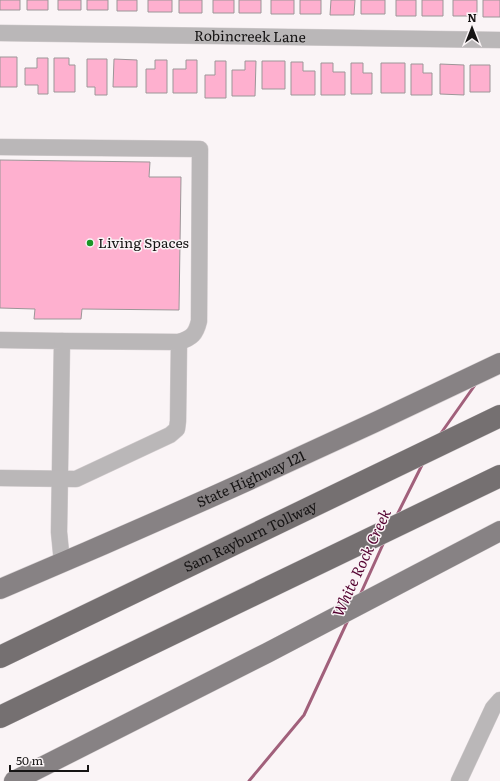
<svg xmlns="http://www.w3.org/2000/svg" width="500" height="781" viewBox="0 0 500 781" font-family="Literata,serif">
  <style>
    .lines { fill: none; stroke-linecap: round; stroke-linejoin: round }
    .stream { stroke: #a1607b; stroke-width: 3 }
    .building { fill: #feb0cf; stroke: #9c9698 }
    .minor-casing { stroke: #d6d0d2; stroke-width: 17 }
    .major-casing { stroke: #d6d0d2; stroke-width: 21 }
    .highway-casing { stroke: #d6d0d2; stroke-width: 23 }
    .minor { stroke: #bab7b8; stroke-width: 16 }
    .major { stroke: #878284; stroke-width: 20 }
    .highway { stroke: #757071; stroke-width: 22 }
    .poi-dot { fill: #1a9526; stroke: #faf4f6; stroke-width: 1.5 }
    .labels { text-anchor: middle; stroke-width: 3; stroke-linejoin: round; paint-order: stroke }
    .street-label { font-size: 14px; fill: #161414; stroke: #faf4f6 }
    .poi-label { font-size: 14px; fill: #161414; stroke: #faf4f6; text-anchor: start }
    .water-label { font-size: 15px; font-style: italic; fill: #53002f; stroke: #faf4f6 }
  </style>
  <rect width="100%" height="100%" fill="#faf4f6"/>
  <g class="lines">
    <path class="stream" d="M439 436 475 385
      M397 515 423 463
      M360 595 384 542
      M249 781 304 715 348 620"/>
  </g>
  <path class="building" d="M0 0H20V10H0Z
    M27 0H48V10H27Z
    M58 0H81V10H58Z
    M87 0H108V10H87Z
    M117 0H137V11H117Z
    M148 0H172V12H148Z
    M179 0H202V13H179Z
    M213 0H234V13H213Z
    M239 0H261V13H239Z
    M271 0H294V14H271Z
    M300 0H321V14H300Z
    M331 0H355L354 15H330Z
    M361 0H385V14H361Z
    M396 0H416V16H396Z
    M422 0H443V16H422Z
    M453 0H477V16H453Z
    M483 0H500V17H483Z
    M0 57H17V87H0Z
    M37 58H48V94H38V85H25V68H37Z
    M54 58H69V65H75V92H54Z
    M87 59H107V95H95V87H87Z
    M114 59 137 60V87H113Z
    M155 60H167V93H146V69H155Z
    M186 60H197V93H173V69H186Z
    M215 61H226V98H205V75H215Z
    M245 61H256L255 96H232V70H245Z
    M262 61H285V89H262Z
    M291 62H303V71H315V95H291Z
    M321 63H333V72H345V95H321Z
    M351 63H363V73H372V94H351Z
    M381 63H405V93H381Z
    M411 64H423V73H432V95H411Z
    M440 64 464 65V95L440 94Z
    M470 65H490V92H470Z
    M0 160 150 162 149 177H181L179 310 82 309 81 319H34L35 309 0 308Z"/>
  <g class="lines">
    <g class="minor-casing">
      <g id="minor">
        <path id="s1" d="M0 33 500 40"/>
        <path d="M0 147 200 149 199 321C196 334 192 338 179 342"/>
        <path d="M0 340 62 341 59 532 62 563"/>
        <path d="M0 478 76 479 170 435 177 429 178 421 179 342 62 341"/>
        <path d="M459 781 493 708 500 700"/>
      </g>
    </g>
    <g class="major-casing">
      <g id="major">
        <path id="s2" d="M0 589C168 518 336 442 500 363"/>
        <path d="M14 781 267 653 500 531"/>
      </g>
    </g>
    <g class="highway-casing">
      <g id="highway">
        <path id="s3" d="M0 657 500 416"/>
        <path d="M0 717 500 476"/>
      </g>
    </g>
    <use href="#minor" class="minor"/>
    <use href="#major" class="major"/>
    <use href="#highway" class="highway"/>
  </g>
  <circle class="poi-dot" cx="90" cy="243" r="4"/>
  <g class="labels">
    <g class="street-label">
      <text dy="5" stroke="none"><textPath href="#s1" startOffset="250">Robincreek Lane</textPath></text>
      <text dy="5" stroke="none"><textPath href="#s2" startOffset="274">State Highway 121</textPath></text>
      <text dy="5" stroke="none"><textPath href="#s3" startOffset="278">Sam Rayburn Tollway</textPath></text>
    </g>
    <g class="poi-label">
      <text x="98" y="248">Living Spaces</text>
    </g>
    <g class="water-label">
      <text transform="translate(362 563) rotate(-65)" y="5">White Rock Creek</text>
    </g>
  </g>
  <g transform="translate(472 28)" stroke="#faf4f6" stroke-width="3" paint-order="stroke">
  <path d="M0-3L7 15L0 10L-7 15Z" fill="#161414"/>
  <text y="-6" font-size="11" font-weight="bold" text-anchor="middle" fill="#161414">N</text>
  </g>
  <path d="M10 765v6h78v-6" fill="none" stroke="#161414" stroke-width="2"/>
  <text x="16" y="765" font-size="12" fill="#161414" stroke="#faf4f6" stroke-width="3" paint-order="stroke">50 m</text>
</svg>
